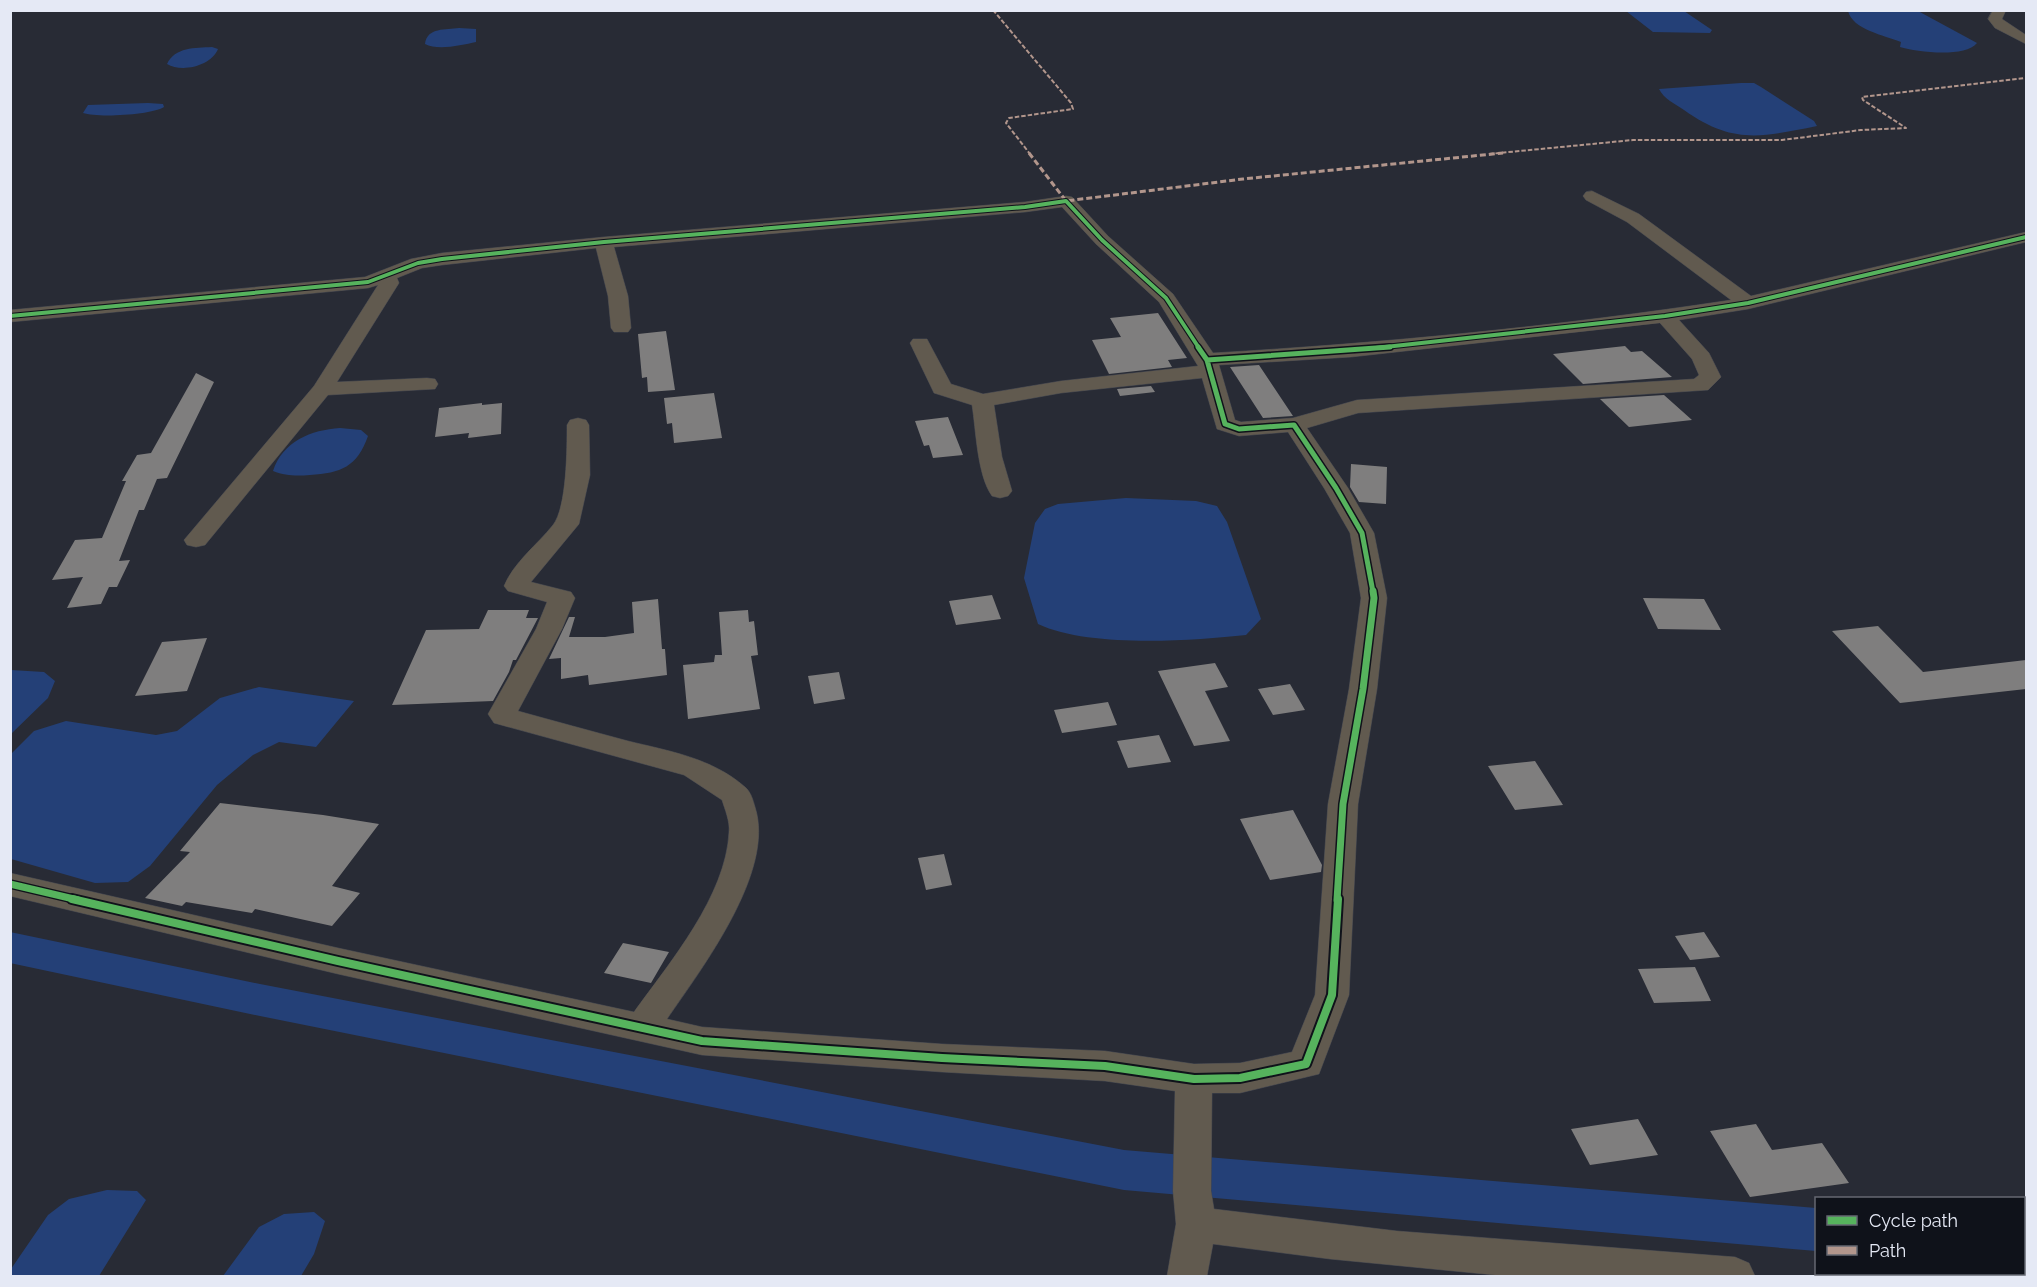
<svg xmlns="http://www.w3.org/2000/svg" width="2037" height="1287" viewBox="0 0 2037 1287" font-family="Raleway,sans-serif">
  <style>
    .water { fill: #244077 }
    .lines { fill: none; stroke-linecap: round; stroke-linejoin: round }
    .canal { fill: #244077; fill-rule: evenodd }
    .building { fill: #7f7e7e }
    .street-casing { stroke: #43464f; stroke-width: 1 }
    .street { fill: #615a4f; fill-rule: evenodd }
    .quiet-far1 { stroke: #b2968c; stroke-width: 2; stroke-dasharray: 4.5 2; stroke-linecap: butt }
    .quiet { stroke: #b2968c; stroke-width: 3; stroke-dasharray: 6 3; stroke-linecap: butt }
    .cycleway-far3-casing { stroke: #0f121a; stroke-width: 6 }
    .cycleway-far2-casing { stroke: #0f121a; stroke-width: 8 }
    .cycleway-far1-casing { stroke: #0f121a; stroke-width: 10 }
    .cycleway-casing { stroke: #0f121a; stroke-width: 12 }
    .cycleway-far3 { stroke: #56b35d; stroke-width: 4 }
    .cycleway-far2 { stroke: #56b35d; stroke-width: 5 }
    .cycleway-far1 { stroke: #56b35d; stroke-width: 7 }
    .cycleway { stroke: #56b35d; stroke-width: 8 }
  </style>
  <rect width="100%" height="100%" fill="#282b35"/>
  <path class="water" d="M1626 11H1684L1712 30 1710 33 1653 32Z
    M1848 11H1918L1977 43C1965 58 1917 52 1900 47L1901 42C1884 35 1853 30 1848 11Z
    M459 28 476 29V42C462 45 438 51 425 44 427 27 446 30 459 28Z
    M212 47 218 49C211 66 182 73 167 64 175 47 195 48 212 47Z
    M1741 83H1754L1761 87 1814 121 1817 126C1762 137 1733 145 1684 110 1675 104 1664 99 1659 89Z
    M148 103 163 104 164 107C151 115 98 118 83 113L88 105Z
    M340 428 361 430 368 436C357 467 341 473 310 475 296 476 286 476 273 471 283 441 311 430 340 428Z
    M1126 498 1196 501 1217 506 1227 522 1261 619 1246 635C1190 641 1089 648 1038 624L1024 578 1035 523 1045 509 1058 504Z
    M11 670 44 672 55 681 48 698 11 734Z
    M259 687 354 701 316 747 279 742 253 755 217 785 150 866 128 882 95 883 11 859V754L34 731 66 721 156 735 177 731 220 698Z
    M107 1190 137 1191 146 1200 99 1276H11V1269L48 1215 69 1199Z
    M314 1212 325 1221 314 1254 301 1276H223L259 1227 284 1214Z"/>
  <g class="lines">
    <path class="canal" d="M10 932 260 984 1124 1150 1816 1208V1251L1124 1190 260 1016 10 963Z
      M2024 1227H2026V1271H2024Z"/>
  </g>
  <path class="building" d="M1158 313 1187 358 1168 360 1172 367 1109 374 1092 340 1121 337 1110 318Z
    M666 331 675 390 648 392 647 377 642 378 638 334Z
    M1625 346 1631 352 1642 351 1672 377 1583 384 1553 354Z
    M1259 365 1293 416 1263 418 1230 367Z
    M196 373 214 382 167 478 157 479 144 510H139L119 561 130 560 117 587H109L101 604 67 608 83 577 52 580 75 540 102 538 126 481H122L137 455 151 453Z
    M1151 386 1155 392 1120 396 1117 389Z
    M714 393 722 438 674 443 672 423 667 424 664 398Z
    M1664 395 1692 420 1629 427 1600 399Z
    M482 403V405L502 403 501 434 468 438 469 433 435 437 439 408Z
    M948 417 963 455 933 458 929 445 924 446 915 421Z
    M1351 464 1387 467 1386 504 1359 502 1350 487Z
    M992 595 1001 619 956 625 949 601Z
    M1643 598 1704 599 1721 630 1658 629Z
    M658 599 662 649H665L667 675 589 685 588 675 561 679V658L549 659 569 617H575L569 637H605L634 633 632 602Z
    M488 610H529L526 618H538L516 660H513L509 672 493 701 392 705 426 630 479 629Z
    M748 610 749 622 754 621 758 655 751 656 760 709 688 719 683 665 714 662 715 655H722L719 612Z
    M1878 626 1923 672 2026 660V689L1900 703 1832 631Z
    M207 638 187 691 135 696 162 642Z
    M1215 663 1228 687 1205 691 1230 741 1194 746 1158 671Z
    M839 672 845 699 814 704 808 676Z
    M1290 684 1305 710 1273 715 1258 689Z
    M1108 702 1117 725 1062 733 1054 710Z
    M1159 735 1171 762 1128 768 1117 741Z
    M1535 761 1563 805 1515 810 1488 766Z
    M220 803 323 815 379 824 332 886 360 893 332 926 255 909 252 913 186 902 182 906 145 898 190 852 180 851Z
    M1293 810 1322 865 1321 872 1270 880 1240 819Z
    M944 854 952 885 926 890 918 858Z
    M1704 932 1720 957 1690 960 1675 936Z
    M623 943 669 952 651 983 604 973Z
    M1695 967 1711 1001 1654 1003 1638 969Z
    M1638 1119 1658 1155 1590 1165 1571 1129Z
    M1756 1124 1772 1150 1822 1143 1849 1183 1750 1197 1710 1131Z"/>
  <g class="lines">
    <g class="street-casing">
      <path id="street" d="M1993 10H2006L2002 19 2026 35V44L1995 28 1988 19Z
        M1592 191 1639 214 1751 296 2026 232V242L1748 309 1679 320 1709 353 1721 377 1708 390 1358 413 1307 428 1348 488 1374 533 1387 598 1377 689 1358 804 1349 995 1319 1074 1240 1093H1212L1211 1191 1214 1209 1397 1231 1735 1257 1749 1263 1755 1276H1505L1330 1259 1213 1244 1207 1276H1167L1176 1224 1173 1191 1175 1091 1105 1081 942 1072 702 1055 338 974 10 896V873L338 948 634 1012C670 962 726 896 729 832 730 821 725 810 722 800L684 775 494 723 488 714 536 629 547 602 508 591 504 586C514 562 537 545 553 525 567 507 567 448 567 425L570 420 578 418 586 420 589 425 590 475 579 524 531 582 571 592 575 598 562 629 518 711C554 721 591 731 628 741 669 751 712 758 745 787 751 792 753 800 755 807 776 871 702 968 667 1019L702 1027 942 1044 1105 1051 1194 1064 1240 1063 1292 1052 1315 995 1328 804 1349 689 1361 598 1350 533 1324 488 1288 432 1239 436 1217 429 1202 378 1061 393 994 405 1002 457 1012 491 1008 496 1000 498 992 496C977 475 976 430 972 405L934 393 910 343 913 339H927L951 384 983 394 1061 381 1198 366 1159 302 1096 244 1062 207 1025 212 614 247 628 296 631 328 628 332H614L611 328 608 296 596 248 442 265 422 268 397 278 399 283 337 382 427 378 435 379 438 384 435 389 328 395 205 545 196 547 187 545 184 540 314 386 378 285 368 288 10 322V310L365 277 411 259 442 253 604 237 1025 202 1066 196 1072 197 1108 236 1173 294 1213 353C1386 343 1560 326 1731 300L1627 222 1586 200 1583 196 1586 192ZM1660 323 1692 359 1699 375 1694 379 1357 400 1293 418 1241 422 1235 420 1219 365 1351 357Z"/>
    </g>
    <use href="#street" class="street"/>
    <path class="quiet-far1" d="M993 10 1071 103 1073 109 1009 118 1006 123 1030 154
      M1489 154 1633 140H1782L1861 130 1906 128 1863 100 1862 97 2026 78"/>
    <path class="quiet" d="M1029 153 1066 201 1243 179 1503 153"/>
    <g class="cycleway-far3-casing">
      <path id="cycleway-far3" d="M10 316 368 282 418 263 442 259 604 242 1025 207 1066 201 1102 240 1166 298 1199 348
        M1376 348 1665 316 1748 303 2026 237"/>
    </g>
    <g class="cycleway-far2-casing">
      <path id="cycleway-far2" d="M1198 347 1207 360 1390 347
        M1207 360 1225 424 1239 429 1294 425 1336 488 1362 533 1373 592"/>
    </g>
    <g class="cycleway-far1-casing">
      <path id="cycleway-far1" d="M10 884 78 900
        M1337 900 1343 804 1363 689 1374 598 1373 591"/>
    </g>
    <g class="cycleway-casing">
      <path id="cycleway" d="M72 899 338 961 702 1041 942 1058 1105 1066 1194 1079 1240 1078 1306 1064 1332 995 1338 899"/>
    </g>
    <use href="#cycleway-far3" class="cycleway-far3"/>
    <use href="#cycleway-far2" class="cycleway-far2"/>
    <use href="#cycleway-far1" class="cycleway-far1"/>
    <use href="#cycleway" class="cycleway"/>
  </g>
  <rect width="2037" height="1287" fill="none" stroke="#e5e9f5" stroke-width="24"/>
  <rect x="1815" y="1197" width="210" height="78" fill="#0f121a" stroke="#656872" stroke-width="1.5"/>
  <rect x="1827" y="1216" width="30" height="9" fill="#56b35d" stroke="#656872" stroke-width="1.5"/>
  <text x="1869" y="1227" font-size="18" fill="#e5e9f5">Cycle path</text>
  <rect x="1827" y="1246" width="30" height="9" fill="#b2968c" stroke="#656872" stroke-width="1.5"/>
  <text x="1869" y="1257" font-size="18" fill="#e5e9f5">Path</text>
</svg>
